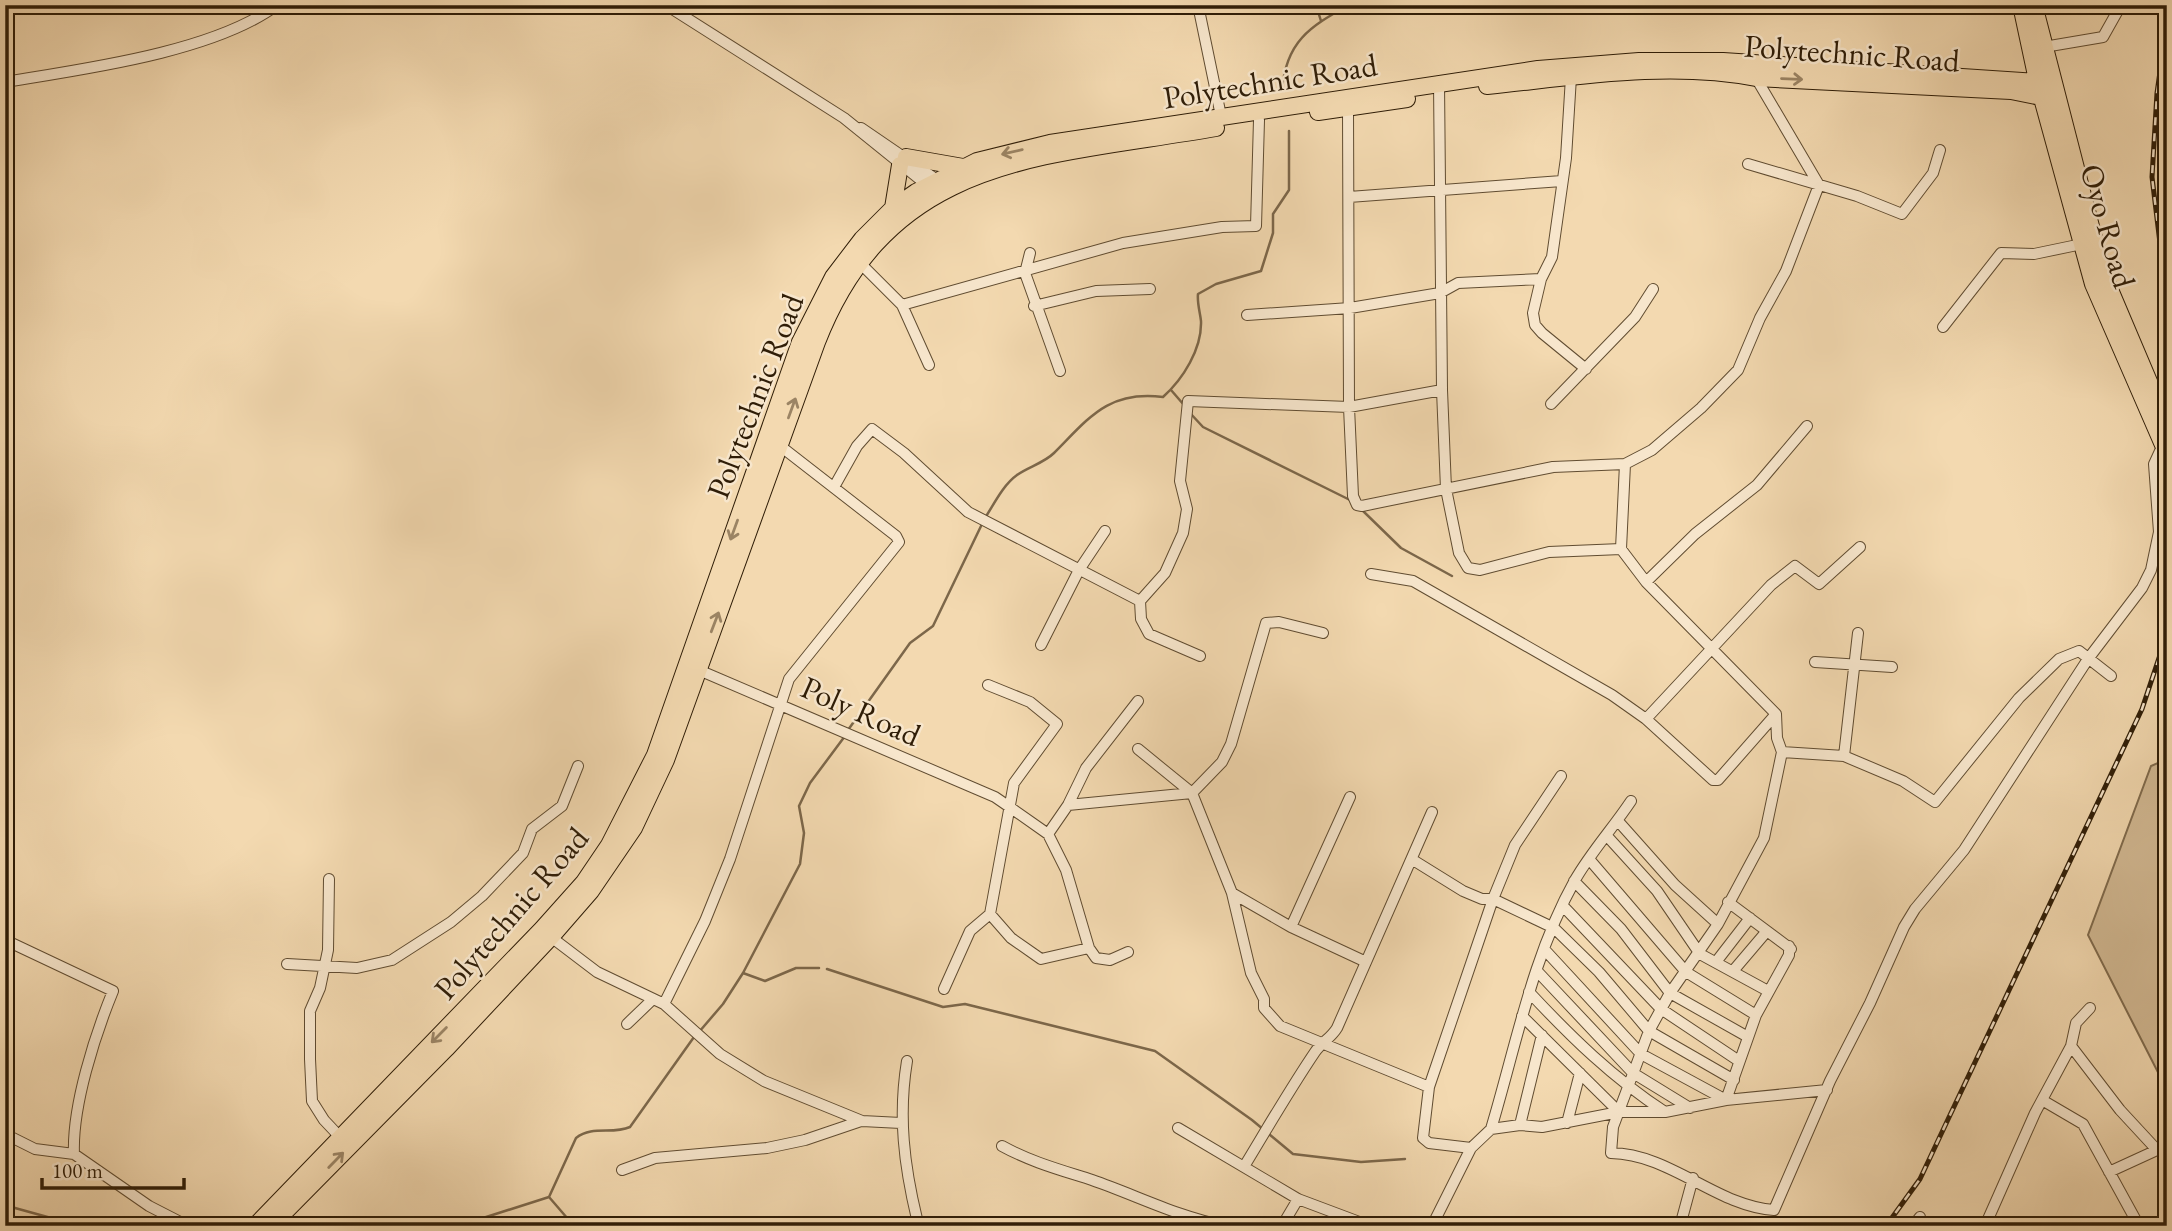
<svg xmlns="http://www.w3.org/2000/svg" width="2172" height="1231" viewBox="0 0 2172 1231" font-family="'EB Garamond',serif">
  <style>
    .green { fill: #d2b993; stroke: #806b4d; stroke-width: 2 }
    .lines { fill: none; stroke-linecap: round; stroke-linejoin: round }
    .stream { stroke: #7c674a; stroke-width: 2.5 }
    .minor-casing { stroke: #604c31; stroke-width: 12 }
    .primary-casing { stroke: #2f1d07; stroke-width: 18 }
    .minor { stroke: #f7e6cc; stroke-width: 10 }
    .primary { stroke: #f3d9b0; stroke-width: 16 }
    .rail-casing { stroke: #2f1d07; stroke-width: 5 }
    .rail { stroke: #f7e6cc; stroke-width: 2.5; stroke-dasharray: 8; stroke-linecap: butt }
    .oneway { stroke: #9b8464 }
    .labels { text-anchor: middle; stroke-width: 5; stroke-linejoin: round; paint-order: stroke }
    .street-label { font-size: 32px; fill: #2f1d07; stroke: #f7e6cc }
  </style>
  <rect width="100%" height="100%" fill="#f3d9b0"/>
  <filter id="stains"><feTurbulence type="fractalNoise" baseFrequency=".00286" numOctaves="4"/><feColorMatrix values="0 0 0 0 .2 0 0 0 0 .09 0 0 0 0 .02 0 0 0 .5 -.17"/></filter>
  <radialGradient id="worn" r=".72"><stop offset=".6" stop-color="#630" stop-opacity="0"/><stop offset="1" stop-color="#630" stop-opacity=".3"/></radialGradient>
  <path class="green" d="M2167 759V1090L2088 935 2151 766Z"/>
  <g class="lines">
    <path class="stream" d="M1316 5 1321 21
      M1282 90C1286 42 1309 27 1349 5
      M1171 390 1184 405
      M1190 413 1203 427 1352 501
      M1360 508 1401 548 1452 576
      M985 518C994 504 1003 485 1017 475 1028 467 1044 463 1054 453 1089 418 1108 390 1163 397 1183 379 1202 349 1201 321 1200 312 1197 303 1198 294L1216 284 1261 271 1273 233V214L1289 190V131
      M848 730 910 643 933 626 982 524
      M827 969 943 1007 965 1004 1155 1051 1252 1120 1293 1154 1361 1162 1405 1159
      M743 973 765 981 796 968H819
      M699 1032 723 1004 743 973 800 864 804 833 799 806 810 783 845 736
      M549 1197 574 1226
      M5 1200 15 1208 80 1226
      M458 1226 549 1197 576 1138C593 1125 612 1135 630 1127L694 1037"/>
    <g class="minor-casing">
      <path id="minor" d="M666 5 844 118 927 185
        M1198 5 1221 116
        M2044 47 2103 37 2121 5
        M1571 77 1566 158 1552 257 1541 279 1533 313 1535 325 1542 333 1586 369
        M5 82C84 69 214 52 277 5
        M1439 83 1442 390 1446 489 1459 553 1468 568 1480 570 1549 552 1621 549
        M1348 108 1349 407 1353 496 1357 505 1362 506 1553 467 1625 464 1652 450 1701 408 1738 370 1760 318 1786 271 1819 185 1756 78
        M861 128 937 180
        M1748 164 1857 196 1902 214 1933 173 1940 150
        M1349 197 1562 181
        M1030 253 1025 273 1060 371
        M857 260 902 305 929 365
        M902 305 1123 243 1222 227 1256 226 1259 120
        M1034 306 1096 291 1150 289
        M1247 315 1350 308 1440 293 1458 283 1541 279
        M1943 327 2001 253 2034 254 2082 244
        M1551 404 1635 317 1653 289
        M1625 464 1621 549 1646 582 1776 714 1777 738 1782 752 1764 838 1718 924 1670 993 1649 1031 1613 1127 1611 1153C1671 1154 1716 1206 1774 1210L1830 1081 1870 1003 1904 927 1915 909 1964 850 2088 659 2142 588 2151 570 2159 532 2154 464 2160 451 2167 448
        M834 487 857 446 872 429 904 453 968 512 1140 601
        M1371 574 1413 581 1612 695 1646 719 1713 780H1718L1776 714
        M1646 582 1695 534 1757 485 1807 426
        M1041 645 1079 570 1105 531
        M1200 656 1149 634 1141 619 1140 601 1165 573 1183 533 1187 509 1180 481 1188 401 1349 407 1442 390
        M1815 662 1892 667
        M694 668 995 797 1011 808 1048 834 1066 870 1089 948 1096 958 1110 960 1128 952
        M1646 719 1771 585 1795 566 1819 584 1860 547
        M1138 749 1192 793 1232 893 1251 973 1264 999V1008L1280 1026 1429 1087
        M1782 752 1844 756 1903 781 1935 802 2019 698 2059 659 2079 651 2111 676
        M1844 756 1858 633
        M1068 805 1192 793 1222 762 1231 744 1266 623 1279 622 1323 633
        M1618 821 1675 885 1718 924
        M1048 834 1068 805 1086 768 1138 701
        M1607 836 1657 891 1700 954 1768 991
        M1589 859 1686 972 1756 1015
        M1413 860 1463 891 1482 899H1493L1554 928 1599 972 1649 1031 1734 1080
        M329 879 328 950 320 988 310 1011V1059L312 1101 324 1120 340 1137
        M1574 881 1621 929 1670 993 1748 1037
        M1232 893 1291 927 1364 961
        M1728 902 1791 949
        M1563 906 1661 1009 1739 1061
        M990 914 1011 938 1041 959 1089 948
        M1291 927 1350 797
        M547 934 597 972 664 1004 720 1054 764 1081 862 1121 901 1123
        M5 940 113 991C95 1035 72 1106 74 1154
        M1544 949 1641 1054 1726 1100 1756 1015 1789 955V946
        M1716 962 1750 918
        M287 964 357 968 392 960 451 922 482 896 523 853 532 829 562 806 578 766
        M1537 971 1633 1073 1690 1108
        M1733 971 1767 931
        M944 989 970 931 990 914 1014 783 1057 724 1030 702 988 685
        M1529 992C1571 1037 1613 1078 1665 1112
        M664 1004 705 921 730 859 789 679 899 542 896 536 779 445
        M1522 1016 1619 1112
        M627 1024 653 999
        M2071 1046 2120 1110 2157 1150 2167 1151
        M907 1061C898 1116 904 1165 917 1219L923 1226
        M2042 1100 2083 1124 2139 1226
        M1567 1123 1580 1073
        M1520 1125 1542 1035
        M1178 1128 1298 1199 1370 1226
        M1491 1129C1516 1046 1532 957 1575 880 1591 852 1613 828 1631 801
        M5 1134 35 1149 74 1154 149 1206 188 1226
        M1002 1146C1031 1162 1061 1170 1092 1180 1138 1196 1176 1216 1225 1226
        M1471 1148 1429 1143 1423 1138 1429 1087 1493 899 1515 845 1561 776
        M1245 1165C1268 1127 1290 1089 1315 1052 1322 1042 1331 1038 1337 1028L1432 812
        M622 1170 655 1158 767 1148 805 1140 861 1121
        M2109 1172 2157 1150
        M1282 1226 1298 1199
        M1432 1226 1471 1148 1491 1129 1520 1125 1542 1127 1619 1112H1665L1726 1100 1827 1090
        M1680 1226 1693 1178
        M1913 1226 1920 1217
        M1985 1226 2035 1113 2071 1046 2076 1023 2090 1008"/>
    </g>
    <g class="primary-casing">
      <path id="primary" d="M2021 5 2037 80 2093 284 2167 454
        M2034 5 2103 273 2167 424
        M1487 86C1575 77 1669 61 1756 78L2011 91 2056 100
        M1318 112 1407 99
        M906 157 963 167
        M893 208 900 165
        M255 1226 542 929 584 882 609 845 655 755 800 342 833 277 862 239 893 208 916 192 977 161 1050 143 1538 69 1639 61H1723L2053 83
        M271 1226 446 1049 551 937 591 891 634 828 666 760 817 342C891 153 1043 158 1216 128"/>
    </g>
    <use href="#minor" class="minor"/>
    <use href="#primary" class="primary"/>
    <g class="rail-casing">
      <path id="rail" d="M2167 22 2157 93 2152 177 2167 301
        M1886 1226 1920 1179 1951 1113 2142 709 2167 634"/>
    </g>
    <use href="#rail" class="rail"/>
  </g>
  <defs><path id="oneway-shaft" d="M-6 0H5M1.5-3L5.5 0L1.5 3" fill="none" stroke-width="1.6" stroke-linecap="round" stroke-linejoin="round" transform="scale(1.75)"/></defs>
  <g class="oneway">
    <use href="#oneway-shaft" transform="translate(1792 79) rotate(2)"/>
    <use href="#oneway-shaft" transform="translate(1012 152) rotate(167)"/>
    <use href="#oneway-shaft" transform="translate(792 408) rotate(-70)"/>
    <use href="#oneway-shaft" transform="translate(734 530) rotate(110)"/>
    <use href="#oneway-shaft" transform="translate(715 622) rotate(-69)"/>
    <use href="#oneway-shaft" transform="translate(439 1035) rotate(135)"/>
    <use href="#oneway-shaft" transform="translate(336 1160) rotate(-46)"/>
  </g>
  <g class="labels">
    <g class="street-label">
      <text transform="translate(1852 53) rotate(4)" y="11">Polytechnic Road</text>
      <text transform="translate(1270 81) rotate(-9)" y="11">Polytechnic Road</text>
      <text transform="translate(2108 226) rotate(74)" y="11">Oyo Road</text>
      <text transform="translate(755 396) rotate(-69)" y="11">Polytechnic Road</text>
      <text transform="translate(861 711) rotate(24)" y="11">Poly Road</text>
      <text transform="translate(511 913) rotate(-49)" y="11">Polytechnic Road</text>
    </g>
  </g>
  <rect width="2172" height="1231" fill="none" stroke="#f3d9b0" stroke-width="28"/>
  <rect x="7" y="7" width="2158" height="1217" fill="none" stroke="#2f1d07" stroke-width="3.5"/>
  <rect x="14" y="14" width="2144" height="1203" fill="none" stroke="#2f1d07" stroke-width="2"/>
  <path d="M42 1178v10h142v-10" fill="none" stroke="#2f1d07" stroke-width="3.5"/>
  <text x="52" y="1178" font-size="21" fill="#2f1d07" stroke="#f7e6cc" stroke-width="5" paint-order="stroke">100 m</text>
  <rect width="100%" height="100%" filter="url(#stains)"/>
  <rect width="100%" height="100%" fill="url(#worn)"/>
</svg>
